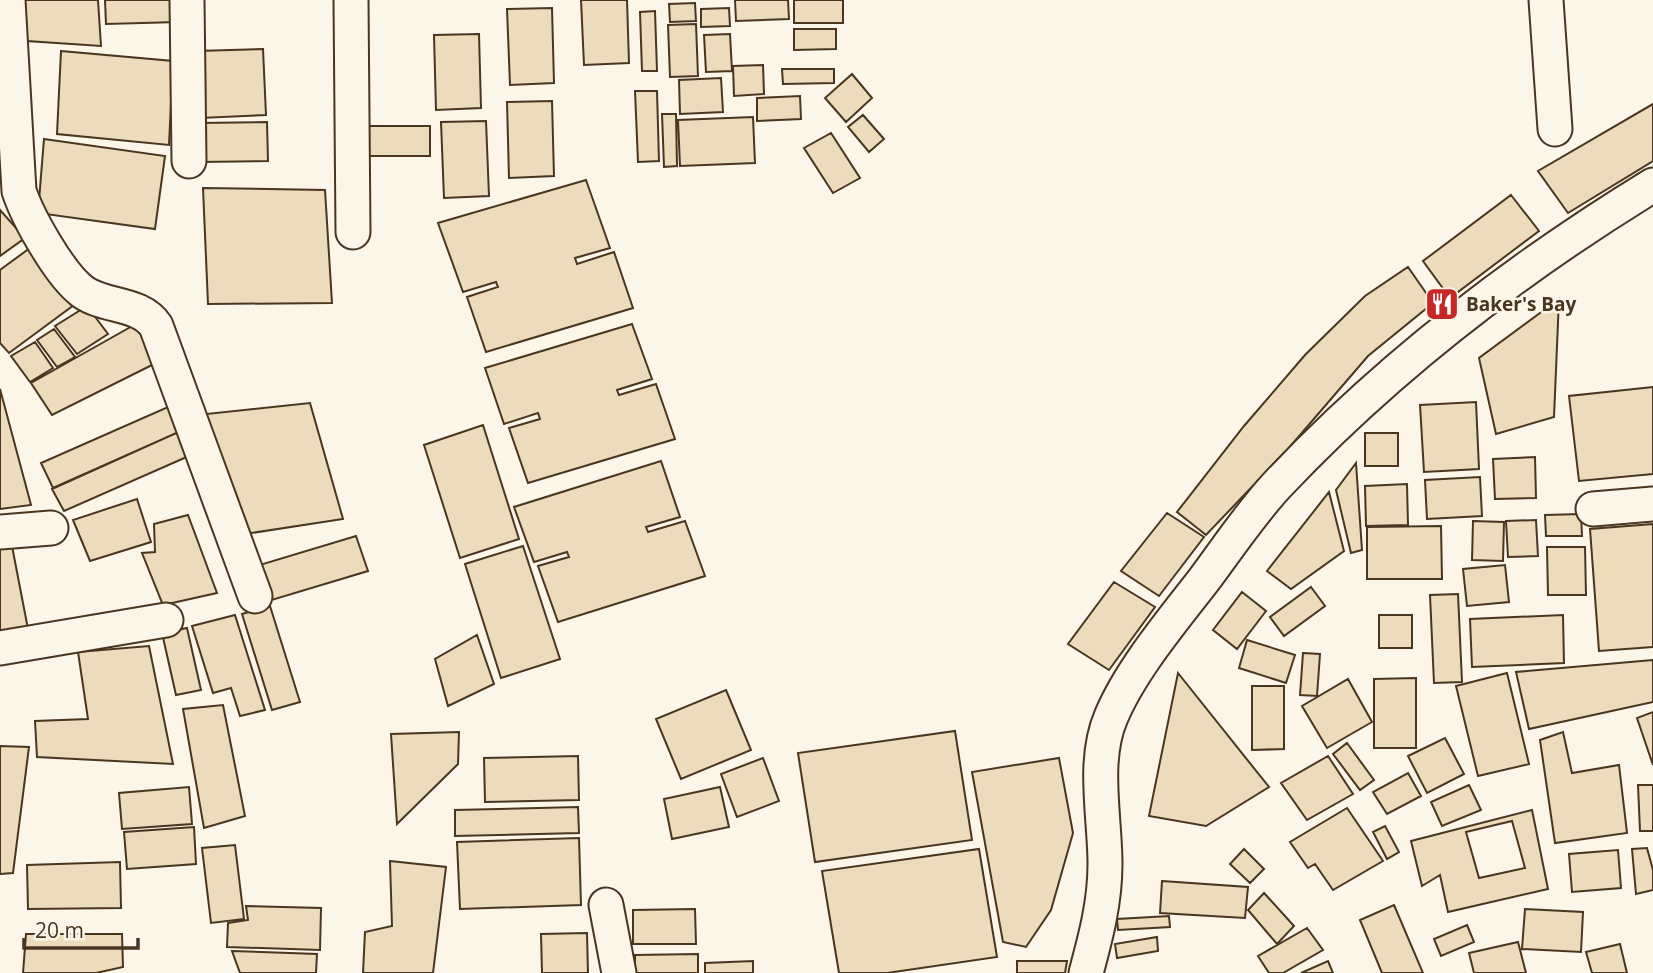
<svg xmlns="http://www.w3.org/2000/svg" width="1653" height="973" viewBox="0 0 1653 973" font-family="'Open Sans',sans-serif">
  <style>
    .building { fill: #ecdcbc; stroke: #4a3520; stroke-width: 2; fill-rule: evenodd }
    .lines { fill: none; stroke-linecap: round; stroke-linejoin: round }
    .street-casing { stroke: #4a3520; stroke-width: 37 }
    .street { stroke: #fbf6e9; stroke-width: 33 }
    .labels { text-anchor: middle; stroke-width: 5; stroke-linejoin: round; paint-order: stroke }
    .poi-label { font-size: 19px; font-weight: bold; fill: #4a3520; stroke: #fbf6e9; text-anchor: start }
  </style>
  <rect width="100%" height="100%" fill="#fbf6e9"/>
  <path class="building" d="M24 0H98L101 46 27 41Z
    M105 0H178V22L106 24Z
    M581 0H627L629 63 584 65Z
    M735 0H788L789 19 736 21Z
    M794 0H843V23H794Z
    M695 3 696 21 670 22 669 4Z
    M552 8 554 83 510 85 507 9Z
    M729 8 730 26 701 27V9Z
    M655 11 657 71H642L640 12Z
    M696 24 698 76 670 77 668 25Z
    M794 29H836V49L794 50Z
    M479 34 481 108 436 110 434 35Z
    M730 34 732 71 706 72 704 35Z
    M263 49 266 115 200 118 197 51Z
    M61 51 173 61 169 145 57 134Z
    M763 65 764 94 734 96 733 66Z
    M782 69H834V83L783 84Z
    M852 74 872 98 846 122 825 98Z
    M721 78 723 112 680 114 679 80Z
    M635 91H657L659 161 638 162Z
    M800 96 801 119 757 121V98Z
    M552 101 554 176 509 178 507 102Z
    M1653 104V161L1568 213 1538 171Z
    M662 114H676L677 166 664 167Z
    M863 115 884 139 869 152 848 127Z
    M753 117 755 163 680 166 678 120Z
    M486 121 489 196 444 198 441 122Z
    M267 122 268 161 199 162V123Z
    M360 126H430V156H359Z
    M831 133 860 178 833 193 804 148Z
    M44 139 165 156 155 229 38 213Z
    M586 180 610 248 575 258 577 264 614 252 633 308 486 352 467 297 498 287 496 282 463 292 438 223Z
    M203 188 325 190 332 303 208 304Z
    M1511 195 1539 231 1450 298 1423 261Z
    M0 210 25 238 0 256Z
    M34 245 82 299 9 353 0 343V270Z
    M1408 267 1433 303 1368 356 1288 449 1206 535 1177 512 1244 426 1305 355 1365 296Z
    M1559 299 1554 417 1496 434 1479 358Z
    M87 306 108 334 77 354 55 326Z
    M143 320 168 357 52 415 31 383Z
    M632 324 652 379 617 390 619 395 656 384 675 439 528 483 509 428 540 419 538 413 504 424 485 368Z
    M54 329 75 357 57 367 37 340Z
    M35 342 53 368 30 382 11 356Z
    M1653 387V474L1579 481 1569 396Z
    M0 389 31 505 0 509Z
    M1476 402 1479 469 1424 472 1420 405Z
    M310 403 343 519 245 534 206 414Z
    M168 407 181 431 53 488 41 463Z
    M483 425 519 539 460 558 424 445Z
    M185 429 198 452 64 511 52 489Z
    M1365 433H1398V466H1365Z
    M1535 457 1536 498 1495 499 1493 459Z
    M661 461 680 517 646 527 648 532 685 521 705 576 558 622 538 566 569 557 567 552 534 562 514 507Z
    M1356 463 1362 550 1351 553 1336 490Z
    M1480 477 1482 516 1427 519 1425 480Z
    M1407 484 1408 525 1366 526 1365 486Z
    M1329 492 1344 551 1291 589 1267 571Z
    M137 499 151 542 90 561 73 520Z
    M1167 513 1204 537 1159 596 1121 571Z
    M1581 514 1582 536H1546L1545 515Z
    M188 515 217 593 163 605 142 553 155 552 154 524Z
    M1536 520 1538 556 1508 557 1506 521Z
    M1473 521 1504 522 1503 561 1472 560Z
    M1653 524V647L1599 651 1590 529Z
    M1441 526 1442 579H1367V527Z
    M356 536 368 571 245 608 233 573Z
    M12 546 28 629 0 631V547Z
    M523 546 560 659 501 678 465 564Z
    M1547 547H1585L1586 595H1548Z
    M1505 565 1509 602 1467 606 1463 569Z
    M1114 582 1155 607 1109 670 1068 644Z
    M1311 587 1325 606 1284 636 1270 617Z
    M1242 592 1266 611 1237 649 1213 630Z
    M1458 594 1462 682 1434 683 1430 595Z
    M270 606 300 702 272 710 242 614Z
    M235 615 265 710 240 716 231 688 213 693 192 626Z
    M1379 615H1412V648H1379Z
    M1563 615 1564 663 1472 667 1470 619Z
    M187 628 201 690 176 695 162 633Z
    M477 635 494 684 448 706 435 659Z
    M1247 640 1295 655 1286 683 1239 668Z
    M149 646 173 764 37 757 35 721 88 719 78 652Z
    M1303 653 1320 654 1317 696 1300 695Z
    M1653 660V702L1529 729 1516 672Z
    M1178 673 1269 787 1206 826 1149 816Z
    M1507 673 1529 764 1478 776 1456 686Z
    M1416 678V748H1374V679Z
    M1348 679 1372 722 1327 748 1302 706Z
    M1252 686H1284V749L1252 750Z
    M726 690 751 750 681 779 656 719Z
    M223 705 245 816 204 828 183 709Z
    M1653 712V765L1637 718Z
    M955 731 972 840 815 862 798 753Z
    M459 732 458 764 397 824 391 734Z
    M1563 732 1572 773 1619 765 1627 833 1555 843 1540 740Z
    M1445 738 1464 774 1427 793 1408 756Z
    M1347 743 1374 780 1360 790 1333 754Z
    M0 746 29 747 13 873 0 874Z
    M578 756 579 800 485 802 484 758Z
    M1328 756 1353 794 1307 820 1281 783Z
    M763 758 779 801 737 817 721 774Z
    M1059 758 1073 833 1051 910 1026 947 1003 942 972 772Z
    M1408 773 1421 796 1387 814 1373 792Z
    M1469 785 1481 810 1442 826 1431 802Z
    M1638 785H1653V831H1640Z
    M189 787 192 824 122 829 119 793Z
    M720 787 729 827 672 839 664 799Z
    M578 807 579 833 455 836V810Z
    M1347 808 1383 861 1333 890 1315 864 1308 868 1290 842Z
    M1532 810 1548 889 1448 912 1440 875 1422 886 1411 841ZM1512 821 1525 868 1479 878 1466 832Z
    M1385 826 1399 852 1387 859 1373 832Z
    M194 827 196 864 127 869 124 832Z
    M579 838 581 905 460 909 457 842Z
    M235 845 244 919 211 923 202 848Z
    M1647 848 1653 870V890L1636 894 1632 849Z
    M979 849 997 957 887 973H839L822 871Z
    M1244 849 1264 869 1250 883 1230 864Z
    M1618 850 1621 888 1572 892 1569 854Z
    M390 861 446 867 433 973H363L365 932 392 926Z
    M120 862 121 908 28 909 27 865Z
    M1162 881 1248 887 1245 918 1160 913Z
    M1264 893 1294 926 1277 944 1248 910Z
    M1394 905 1423 973H1382L1360 920Z
    M246 906 321 908 320 950 227 947 228 923 248 920Z
    M695 909 696 944H633V910Z
    M1525 909 1583 912 1581 952 1522 949Z
    M1169 916 1170 927 1118 930 1117 919Z
    M1467 925 1474 942 1441 956 1434 939Z
    M1307 928 1323 950 1283 973H1269L1258 956Z
    M587 933 588 973H542L541 934Z
    M26 934H122L123 967 96 973H23Z
    M1157 937 1158 951 1117 958 1115 944Z
    M1518 942 1526 973H1474L1469 953Z
    M1620 944 1627 973H1592L1586 952Z
    M232 951 317 954 316 973H240Z
    M698 954V973H635V955Z
    M753 961V973H705V963Z
    M1017 961H1067L1065 973H1017Z
    M1328 961 1333 973H1301Z"/>
  <g class="lines">
    <g class="street-casing">
      <path id="street" d="M8 0 19 191C28 218 60 275 83 292 106 308 140 302 156 326L255 596
        M187 0 189 161
        M351 0 353 232
        M1546 0 1555 129
        M1593 509 1653 504
        M0 532 51 528
        M0 648 166 620
        M606 905 619 973
        M1086 973C1096 936 1105 902 1105 864 1105 817 1092 761 1111 717 1130 671 1172 621 1203 581 1227 549 1250 514 1277 485 1388 367 1516 269 1653 185"/>
    </g>
    <use href="#street" class="street"/>
  </g>
  <defs>
    <g id="restaurant-square" transform="scale(1.75)"><rect x="-9" y="-9" width="18" height="18" rx="4" fill="#c62828" stroke="#fbf6e9"/><path d="M-5-6h1v4h1v-4h1v4h1v-4h1v5L-1.5 .5V6h-2V.5L-5-1ZM5-6V6H3V1.5H1.5Q1.5-4 5-6Z" fill="#fff"/></g>
  </defs>
  <g fill-rule="evenodd">
    <use href="#restaurant-square" x="1442" y="304"/>
  </g>
  <g class="labels">
    <g class="poi-label">
      <text x="1466" y="311">Baker's Bay</text>
    </g>
  </g>
  <path d="M24 938v10h114v-10" fill="none" stroke="#4a3520" stroke-width="3.5"/>
  <text x="35" y="938" font-size="21" fill="#4a3520" stroke="#fbf6e9" stroke-width="5" paint-order="stroke">20 m</text>
</svg>
